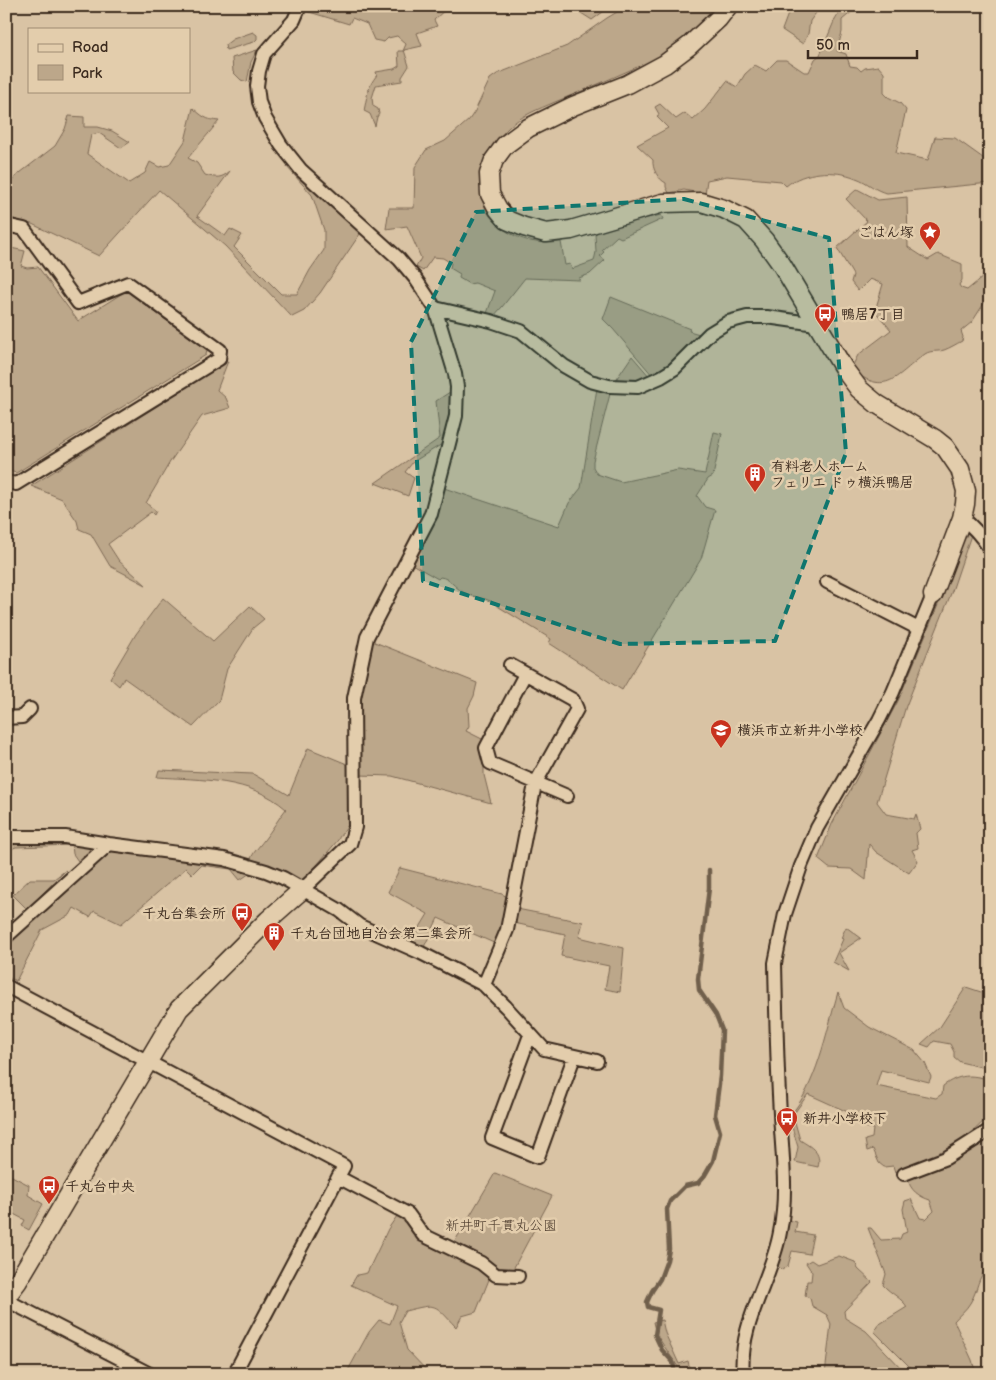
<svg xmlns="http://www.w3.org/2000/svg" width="996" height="1380" viewBox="0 0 996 1380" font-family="'Balsamiq Sans','Klee One',sans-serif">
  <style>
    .green { fill: #bca78a; stroke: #7c6854 }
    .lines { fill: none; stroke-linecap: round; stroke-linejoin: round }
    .stream { stroke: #705e4b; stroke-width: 4.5 }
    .street-casing { stroke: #3b2a1e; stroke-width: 16 }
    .secondary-casing { stroke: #3b2a1e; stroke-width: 21 }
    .street { stroke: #e3cdac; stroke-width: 12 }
    .secondary { stroke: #e3cdac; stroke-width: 18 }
    .marked { fill: #0f766e; fill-opacity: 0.2; stroke: #0f766e; stroke-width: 4; stroke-dasharray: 10 6; stroke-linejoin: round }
    .labels { text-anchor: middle; stroke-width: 5; stroke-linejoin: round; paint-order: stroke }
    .poi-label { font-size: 14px; font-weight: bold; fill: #3b2a1e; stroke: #e3cdac; text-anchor: start }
    .park-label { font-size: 14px; fill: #4e3d2e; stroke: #e3cdac }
  </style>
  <rect width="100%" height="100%" fill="#d9c3a4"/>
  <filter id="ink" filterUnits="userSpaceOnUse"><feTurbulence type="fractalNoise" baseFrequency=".02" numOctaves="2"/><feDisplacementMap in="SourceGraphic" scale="10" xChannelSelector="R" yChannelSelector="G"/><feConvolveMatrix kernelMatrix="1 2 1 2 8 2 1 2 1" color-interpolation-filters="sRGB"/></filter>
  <g filter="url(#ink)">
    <path class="green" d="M306 6H449L434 20 437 26 417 33 422 46 404 50 409 66 402 77V81L376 85 372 98 373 106 378 109 379 114 377 117 375 126 370 114 364 111C367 97 367 87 377 75L376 72 394 69 399 66 398 51H403L406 44 397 36 388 38 384 42 374 40 367 24 352 18 349 24 306 11Z
      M570 6H611L592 20Z
      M671 6H715C699 24 682 42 662 55 649 63 634 68 621 74 599 84 577 93 555 102 539 109 520 116 508 128 493 143 482 162 481 184 480 204 488 217 503 229 520 241 541 245 561 242L565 265 570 264 572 269 594 261 596 252 595 234C610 223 642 220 661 215L663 219 621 238 617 236 602 250 604 252 600 256 605 260 590 274 579 278 580 280 525 278 502 307 492 318 486 316 495 291 475 283 469 284 459 278 460 274 450 268 451 263 443 258 433 257 423 271 416 267 421 258 407 226 386 229 389 208H414L415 167 426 150 445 141 469 120 475 111 490 79 497 74 567 46 607 18 622 9Z
      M791 6H821L810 21 808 34 803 44 782 30Z
      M843 6H867L854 10 842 20V32L837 51 846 54 850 66 857 67 861 71 865 68 878 66 884 73V93L888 97 900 103 906 110 896 153 928 160 935 137 955 138 990 163V183L887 193C875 191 868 182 856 178 835 169 804 171 786 186L781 181 727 176 707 180 705 194 684 190 669 193 666 187V183C658 179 652 169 653 160L637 145 668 128 657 117 659 114 655 107 660 104 676 119 685 113 693 120 705 109 727 81 737 87 745 74 755 65 766 71 777 60H786L804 72H809L815 59 820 55 835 19Z
      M253 32 257 35V39L254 42 226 50 225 45 233 39Z
      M257 50 251 62 247 82 241 80 233 72 232 58Z
      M193 108C202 116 206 120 219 121L188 158 197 163 205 175C216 178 221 179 230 171L197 216 225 236 230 229 242 235 234 247 281 294H297L310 270 324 250V230L312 195 287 167 289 162 362 231 320 293 304 311 292 317 225 246 159 190 99 256 32 224 6 219V190L16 176 55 146 65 129 69 116 84 117V127H98L112 131 130 142 121 148 99 133 91 135 87 154 129 183 145 173 150 162 159 167 169 165 185 141Z
      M857 189 878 200 907 197 908 247 928 260 938 254 962 264V280L959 285 961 288 967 290 983 277C984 269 987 259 990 252V294L972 322 961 331 963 337 962 341C956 344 950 348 944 350 938 352 931 350 925 354 896 375 887 398 851 369L858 355 891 330 875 311 883 284 870 279 858 291 851 282 853 275 837 248 867 221 846 199Z
      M6 247 25 251 21 266 27 268 38 267 78 321 126 291 207 350 206 355 16 473 6 470Z
      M611 297 690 329 689 331 703 335 683 357 653 376 613 329 603 319Z
      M632 356 650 377 636 382 615 381Z
      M228 361 217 390 226 398 230 408 202 416 170 462 146 503 156 511 154 515 151 512 108 544 119 561 146 585 110 566 91 534 79 529 77 521 62 499 31 486Z
      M597 388 611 390 593 461V467L597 474 621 482 678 470 705 474 714 432 722 434 713 476 708 479 697 496 705 507 715 510 701 559 622 690 549 643 551 639 499 607C488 596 475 599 463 592 454 587 450 578 440 577L438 579 410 563 439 492 444 488 559 526 569 503 581 488Z
      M453 390 447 441 413 462 405 472 414 478 408 496 375 483 440 438 436 401Z
      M965 532H972L952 591 906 706 877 802 886 814 914 819 916 814 920 829 916 833 918 848 912 850 918 861 909 873 876 852 869 844 866 880 851 869 829 868 818 859 832 824 898 701 948 581Z
      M163 598 213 641 250 606 264 619 253 628 227 669 219 700 193 727 124 678 119 686 110 678 136 634Z
      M372 641 477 683 474 696 468 708 469 726 466 731 484 740V775L491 803 392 776 359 775V692Z
      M308 748 352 766C352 783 356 812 347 827 344 832 341 833 338 840L301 884 250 861C253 852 259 847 264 840 272 830 278 819 286 809 251 778 201 780 157 777L159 770 253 774 289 795Z
      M34 842H66L94 846 78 861 73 854 72 845 16 847 6 851V848L15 844Z
      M111 849 198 859 253 871 240 880 231 869 201 865 192 874 186 868 121 924 94 911 90 917 74 908 70 915 42 930 16 981 6 976V944Z
      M400 868 502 894 509 898 503 929 496 944 438 918 424 947 411 942 428 914 388 892Z
      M66 870 27 909 13 895 30 879H54Z
      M517 909 583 922 579 937 624 948 620 992 605 989 609 966 561 956 565 934 514 923Z
      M846 927 861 938 839 953 849 971 833 962 843 939 841 938Z
      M966 987 990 995V1046L981 1067 960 1062 954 1057V1052L950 1044 934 1041 929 1047 921 1044 940 1027Z
      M838 992 844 1008 869 1027 914 1050 925 1063 931 1077 929 1082 881 1070 876 1086 936 1098 942 1094 943 1086C959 1074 971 1074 990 1080V1115L959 1145 917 1165 895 1172 893 1166 884 1167 879 1163 873 1149 867 1151 865 1140 872 1138 873 1129 865 1127 861 1118 808 1094 793 1115 800 1140C811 1147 822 1152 818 1167L795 1162 798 1147 789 1117C817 1085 826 1033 838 992Z
      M990 1138V1265C976 1278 979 1289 970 1303 966 1310 959 1315 954 1321L972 1360 976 1374H913L910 1367 874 1331 878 1327V1325L907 1307C903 1299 890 1293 883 1285L886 1274 868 1228H871L881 1240 900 1239 902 1234 907 1232 903 1209 905 1201 911 1199 920 1218 926 1219 934 1211 930 1200C920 1197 909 1190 908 1178 934 1167 969 1156 990 1138Z
      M6 1173 29 1185 28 1195 43 1204 29 1230 22 1226 25 1220 6 1210Z
      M495 1173 552 1196 512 1271 501 1269 476 1252 456 1243 455 1241Z
      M397 1216 404 1218 418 1237 435 1249 461 1256 490 1277 476 1312 462 1316 456 1327C433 1303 438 1303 405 1311L399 1322 407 1350 430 1374H346L369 1332 379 1320 390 1324 397 1306 351 1285 357 1275 367 1273 388 1229Z
      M788 1220 797 1222 795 1232 813 1235 809 1254 792 1251 788 1266 782 1270 777 1265 783 1246Z
      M839 1256 855 1262 858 1269 872 1282 844 1311 845 1318 866 1331 904 1371V1374H825L831 1324 827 1315 812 1306 810 1298 805 1296 807 1281H811L812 1272 806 1263 811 1260 817 1264Z
      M662 1320 665 1333 679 1364 688 1361 691 1373 697 1374H679L678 1367 656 1334 653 1322Z"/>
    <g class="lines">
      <path class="stream" d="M675 1374 673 1362 662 1350 655 1335 659 1310 648 1307 647 1302 652 1291 660 1279 667 1260 669 1249 667 1209 670 1201 685 1186 698 1183 705 1175 713 1161 720 1132 715 1115 720 1076 722 1030 716 1015 699 990 698 979 709 888V870"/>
      <g class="street-casing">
        <path id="street" d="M300 6 294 20 264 54 259 71 257 86 259 102 265 118 281 145 301 170 399 259 415 278 435 308 455 374 457 387 456 416 431 514 367 637 354 698 355 827 350 844 303 889
          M6 225 24 229 78 303 128 283 220 350 219 359 16 484 6 482
          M435 308 491 321 521 331 564 366 590 381 609 386 638 387 661 377 674 369 710 333 728 322 747 317H767L816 324
          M962 518C974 527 982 537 990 549
          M827 582 919 629
          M525 674 486 748 490 763 567 796
          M6 718 22 717 30 709
          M6 837H65L109 844 224 859 266 871 283 878 339 910 360 926 421 953 484 985 506 1007 544 1049 597 1061
          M6 937 109 844
          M484 985 507 930 535 784 577 709 573 700 510 665
          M6 986 344 1166 234 1374
          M530 1035 492 1138 538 1157 574 1057
          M904 1174 946 1158 990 1130
          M338 1177 408 1214 423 1235 481 1263 496 1275 518 1276
          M6 1300 150 1374
          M743 1374C738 1324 772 1279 780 1232 788 1193 782 1153 780 1114 777 1064 776 1013 775 963L785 914 801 866 817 828 879 720 893 692 933 595"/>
      </g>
      <g class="secondary-casing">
        <path id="secondary" d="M728 6 718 19 689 46 665 64 628 84 573 106 528 128 505 145 494 160 489 174 490 194 498 209 507 220 524 227 546 233 571 230 663 203 701 202 724 209 746 220 764 240 782 265 844 369 859 389 877 404 935 439 945 447 960 469 966 491 965 504 962 518 933 595
          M6 1297 18 1281 179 1009 268 920 303 889"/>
      </g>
      <use href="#street" class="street"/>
      <use href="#secondary" class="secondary"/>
    </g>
  </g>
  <path class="marked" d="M684 199 829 238 846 453 775 641 620 644 423 581 411 342 476 212Z"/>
  <defs>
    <g id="sight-pin" transform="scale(1.125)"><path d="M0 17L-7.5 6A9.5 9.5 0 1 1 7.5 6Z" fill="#c8321e" stroke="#e3cdac"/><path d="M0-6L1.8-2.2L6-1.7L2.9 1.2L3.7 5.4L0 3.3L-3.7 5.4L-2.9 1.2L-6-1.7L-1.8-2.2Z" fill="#fff"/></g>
    <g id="bus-pin" transform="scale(1.125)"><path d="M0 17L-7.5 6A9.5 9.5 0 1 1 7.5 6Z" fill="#c8321e" stroke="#e3cdac"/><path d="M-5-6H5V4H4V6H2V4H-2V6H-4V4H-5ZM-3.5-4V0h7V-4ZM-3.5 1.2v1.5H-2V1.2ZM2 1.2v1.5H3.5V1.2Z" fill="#fff"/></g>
    <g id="building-pin" transform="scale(1.125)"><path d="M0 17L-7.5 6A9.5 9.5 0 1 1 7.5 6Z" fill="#c8321e" stroke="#e3cdac"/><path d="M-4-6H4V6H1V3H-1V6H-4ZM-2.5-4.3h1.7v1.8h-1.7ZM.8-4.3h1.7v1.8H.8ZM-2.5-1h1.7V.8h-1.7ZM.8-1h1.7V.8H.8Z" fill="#fff"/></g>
    <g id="school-pin" transform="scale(1.125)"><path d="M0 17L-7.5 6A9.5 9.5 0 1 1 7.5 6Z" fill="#c8321e" stroke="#e3cdac"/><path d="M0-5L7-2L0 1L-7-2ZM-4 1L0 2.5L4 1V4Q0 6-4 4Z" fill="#fff"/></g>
  </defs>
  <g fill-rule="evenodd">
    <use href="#sight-pin" x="930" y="232"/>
    <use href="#bus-pin" x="825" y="314"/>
    <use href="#building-pin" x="755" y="474"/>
    <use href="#school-pin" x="721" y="730"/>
    <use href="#bus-pin" x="242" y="913"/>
    <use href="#building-pin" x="274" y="933"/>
    <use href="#bus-pin" x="787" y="1118"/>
    <use href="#bus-pin" x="49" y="1186"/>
  </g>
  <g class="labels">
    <g class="poi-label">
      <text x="914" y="237" text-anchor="end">ごはん塚</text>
      <text x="841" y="319">鴨居7丁目</text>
      <text x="771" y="471">有料老人ホーム<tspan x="771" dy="16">フェリエ ドゥ横浜鴨居</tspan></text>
      <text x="737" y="735">横浜市立新井小学校</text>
      <text x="226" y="918" text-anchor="end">千丸台集会所</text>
      <text x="290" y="938">千丸台団地自治会第二集会所</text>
      <text x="803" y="1123">新井小学校下</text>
      <text x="65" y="1191">千丸台中央</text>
    </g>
    <g class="park-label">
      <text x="501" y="1230">新井町千貫丸公園</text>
    </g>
  </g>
  <rect width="996" height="1380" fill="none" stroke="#e3cdac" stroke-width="25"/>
  <rect x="12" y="12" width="971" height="1355" fill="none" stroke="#3b2a1e" stroke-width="2" filter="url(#ink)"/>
  <rect x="28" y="28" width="162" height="65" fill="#e3cdac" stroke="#a08c73"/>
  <rect x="38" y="44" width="25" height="8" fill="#e3cdac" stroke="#a08c73"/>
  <text x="72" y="52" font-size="15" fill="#3b2a1e">Road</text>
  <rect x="38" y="65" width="25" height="15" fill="#bca78a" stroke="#a08c73"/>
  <text x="72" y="78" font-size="15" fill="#3b2a1e">Park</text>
  <path d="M808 50v8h109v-8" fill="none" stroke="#3b2a1e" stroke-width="2.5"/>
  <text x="816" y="50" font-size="15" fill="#3b2a1e" stroke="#e3cdac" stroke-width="4" paint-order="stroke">50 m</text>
</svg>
